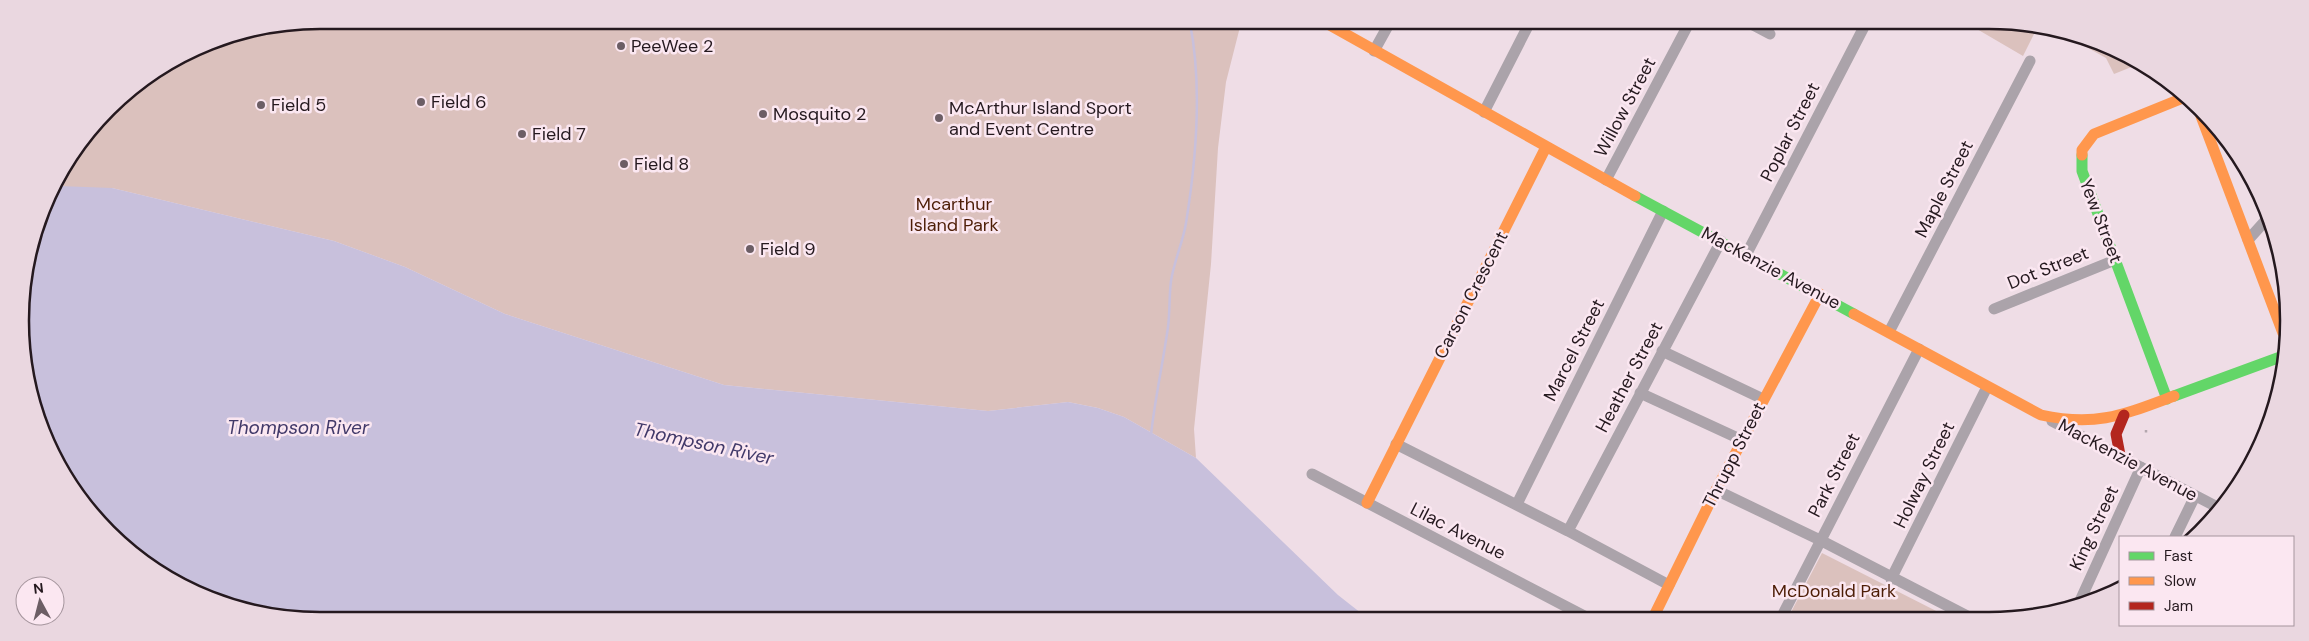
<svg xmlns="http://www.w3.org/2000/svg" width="2309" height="641" viewBox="0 0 2309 641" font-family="'DM Sans',sans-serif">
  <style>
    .green { fill: #dbc1bd }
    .water { fill: #c8c0dc }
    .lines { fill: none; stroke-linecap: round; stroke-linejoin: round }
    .stream { stroke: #c8c0dc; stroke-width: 2.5 }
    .street { stroke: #aba3aa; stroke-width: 11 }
    .fast { stroke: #63d668; stroke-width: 11 }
    .slow { stroke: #ff974d; stroke-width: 11 }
    .jam { stroke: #b3261e; stroke-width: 11 }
    .rail { stroke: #b3a7ae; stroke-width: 2.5; stroke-dasharray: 2.5 5; stroke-linecap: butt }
    .poi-dot { fill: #6c5e65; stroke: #fbe7f1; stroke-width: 2 }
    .labels { text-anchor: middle; stroke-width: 5; stroke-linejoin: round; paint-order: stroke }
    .poi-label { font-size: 18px; fill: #25191f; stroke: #fbe7f1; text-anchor: start }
    .street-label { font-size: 18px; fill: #25191f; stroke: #fbe7f1 }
    .park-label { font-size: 18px; fill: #4d1d06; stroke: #fbe7f1 }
    .water-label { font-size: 19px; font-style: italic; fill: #413969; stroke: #fbe7f1 }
    .rim { fill: none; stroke: #25191f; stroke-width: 2.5 }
  </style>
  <rect width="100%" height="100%" fill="#efdde6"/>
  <path class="green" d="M321 20 1241 23 1226 82 1218 148 1211 264 1194 429 1196 458 1124 417 1098 408 1068 402 988 411 724 385 505 314 405 267 334 241 112 188H51L122 95 206 43Z
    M1970 25 2038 26 2023 56Z
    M2054 29 2139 64 2114 74 2106 58Z
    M1822 553 1950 618H1788Z"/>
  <path class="water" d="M59 186 112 188 334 241 405 267 505 314 724 385 988 411 1068 402 1098 408 1124 417 1196 458 1338 595 1366 617 262 615 154 571 82 503 30 399 21 301 51 188Z"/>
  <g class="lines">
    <path class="stream" d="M1151 435C1155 398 1163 363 1168 327 1170 312 1169 296 1171 281 1174 261 1183 242 1186 223 1196 161 1202 84 1190 23"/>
    <path class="street" d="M1753 25 1770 34
      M1374 51 1389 24
      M1484 112 1529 24
      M1606 180 1688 25
      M2248 240 2266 220
      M1746 255 1865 25
      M1994 309 2115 260
      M1889 332 2030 61
      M1662 351 1763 399
      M1640 393 1742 440
      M2052 421 2219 508
      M1396 444 1568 531 1669 585
      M1312 474 1588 618
      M1716 490 1820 540 1971 618
      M1517 504 1663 211
      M1568 531 1721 241
      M2175 537 2195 496
      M1891 579 1987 387
      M2079 603 2141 467
      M1781 618 1919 349"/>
    <path class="fast" d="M2082 155V171L2167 399
      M1635 196 1854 314
      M2174 396 2283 356"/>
    <path class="slow" d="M1326 23 1635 196
      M2201 116 2283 333
      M2082 155V150L2094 134 2183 98
      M1854 314 2041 415C2096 427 2123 415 2174 396
      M1367 503 1546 147
      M1653 618 1716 490 1820 294"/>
    <path class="jam" d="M2120 455 2116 434 2124 415"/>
    <path class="rail" d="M2146 430V436"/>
  </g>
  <g class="poi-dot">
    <circle cx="621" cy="46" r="5"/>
    <circle cx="421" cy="102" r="5"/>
    <circle cx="261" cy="105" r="5"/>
    <circle cx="763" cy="114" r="5"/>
    <circle cx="939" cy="118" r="5"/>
    <circle cx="522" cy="134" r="5"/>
    <circle cx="624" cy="164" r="5"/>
    <circle cx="750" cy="249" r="5"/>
  </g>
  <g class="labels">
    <g class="poi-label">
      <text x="631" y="52">PeeWee 2</text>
      <text x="431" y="108">Field 6</text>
      <text x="271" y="111">Field 5</text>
      <text x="949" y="114">McArthur Island Sport<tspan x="949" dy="21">and Event Centre</tspan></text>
      <text x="773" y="120">Mosquito 2</text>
      <text x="532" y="140">Field 7</text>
      <text x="634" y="170">Field 8</text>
      <text x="760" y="255">Field 9</text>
    </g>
    <g class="street-label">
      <text transform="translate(1625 107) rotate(-62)" y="6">Willow Street</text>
      <text transform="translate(1790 132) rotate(-63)" y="6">Poplar Street</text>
      <text transform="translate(1944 189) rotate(-63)" y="6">Maple Street</text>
      <text transform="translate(2101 221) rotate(69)" y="6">Yew Street</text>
      <text transform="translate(1771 268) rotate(28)" y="6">MacKenzie Avenue</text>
      <text transform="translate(2048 268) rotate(-22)" y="6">Dot Street</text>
      <text transform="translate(1471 295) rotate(-63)" y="6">Carson Crescent</text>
      <text transform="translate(1574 350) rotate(-63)" y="6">Marcel Street</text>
      <text transform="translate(1629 377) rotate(-62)" y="6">Heather Street</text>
      <text transform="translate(1734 455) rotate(-63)" y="6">Thrupp Street</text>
      <text transform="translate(2128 460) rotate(28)" y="6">MacKenzie Avenue</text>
      <text transform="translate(1834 475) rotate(-63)" y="6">Park Street</text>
      <text transform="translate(1924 475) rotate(-64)" y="6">Holway Street</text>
      <text transform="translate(2094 528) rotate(-65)" y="6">King Street</text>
      <text transform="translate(1458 531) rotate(27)" y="6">Lilac Avenue</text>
    </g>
    <g class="park-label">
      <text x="954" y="210">Mcarthur<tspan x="954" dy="21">Island Park</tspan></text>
      <text x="1834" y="597">McDonald Park</text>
    </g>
    <g class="water-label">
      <text x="298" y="434">Thompson River</text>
      <text transform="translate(704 443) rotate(12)" y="7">Thompson River</text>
    </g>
  </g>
  <path d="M0 0H2309V641H0ZM320 29H1989A291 291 0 0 1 2280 320V321A291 291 0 0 1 1989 612H320A291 291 0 0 1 29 321V320A291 291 0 0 1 320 29Z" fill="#ead7e0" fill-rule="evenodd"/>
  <path class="rim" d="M320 29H1989A291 291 0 0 1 2280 320V321A291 291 0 0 1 1989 612H320A291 291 0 0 1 29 321V320A291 291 0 0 1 320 29Z"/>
  <rect x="2119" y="536" width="175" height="90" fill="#fbe7f1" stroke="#a5959d"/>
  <rect x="2129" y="552" width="25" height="8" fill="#63d668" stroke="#a5959d"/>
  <text x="2164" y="561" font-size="15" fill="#25191f">Fast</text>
  <rect x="2129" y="577" width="25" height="8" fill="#ff974d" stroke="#a5959d"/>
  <text x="2164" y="586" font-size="15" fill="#25191f">Slow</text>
  <rect x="2129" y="602" width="25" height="8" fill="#b3261e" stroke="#a5959d"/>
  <text x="2164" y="611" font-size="15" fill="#25191f">Jam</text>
  <g transform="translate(40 601) rotate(353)"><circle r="24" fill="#fbe7f1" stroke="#a5959d"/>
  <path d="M0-4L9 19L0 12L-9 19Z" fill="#6c5e65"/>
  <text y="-8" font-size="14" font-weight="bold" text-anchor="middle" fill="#25191f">N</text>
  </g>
</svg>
